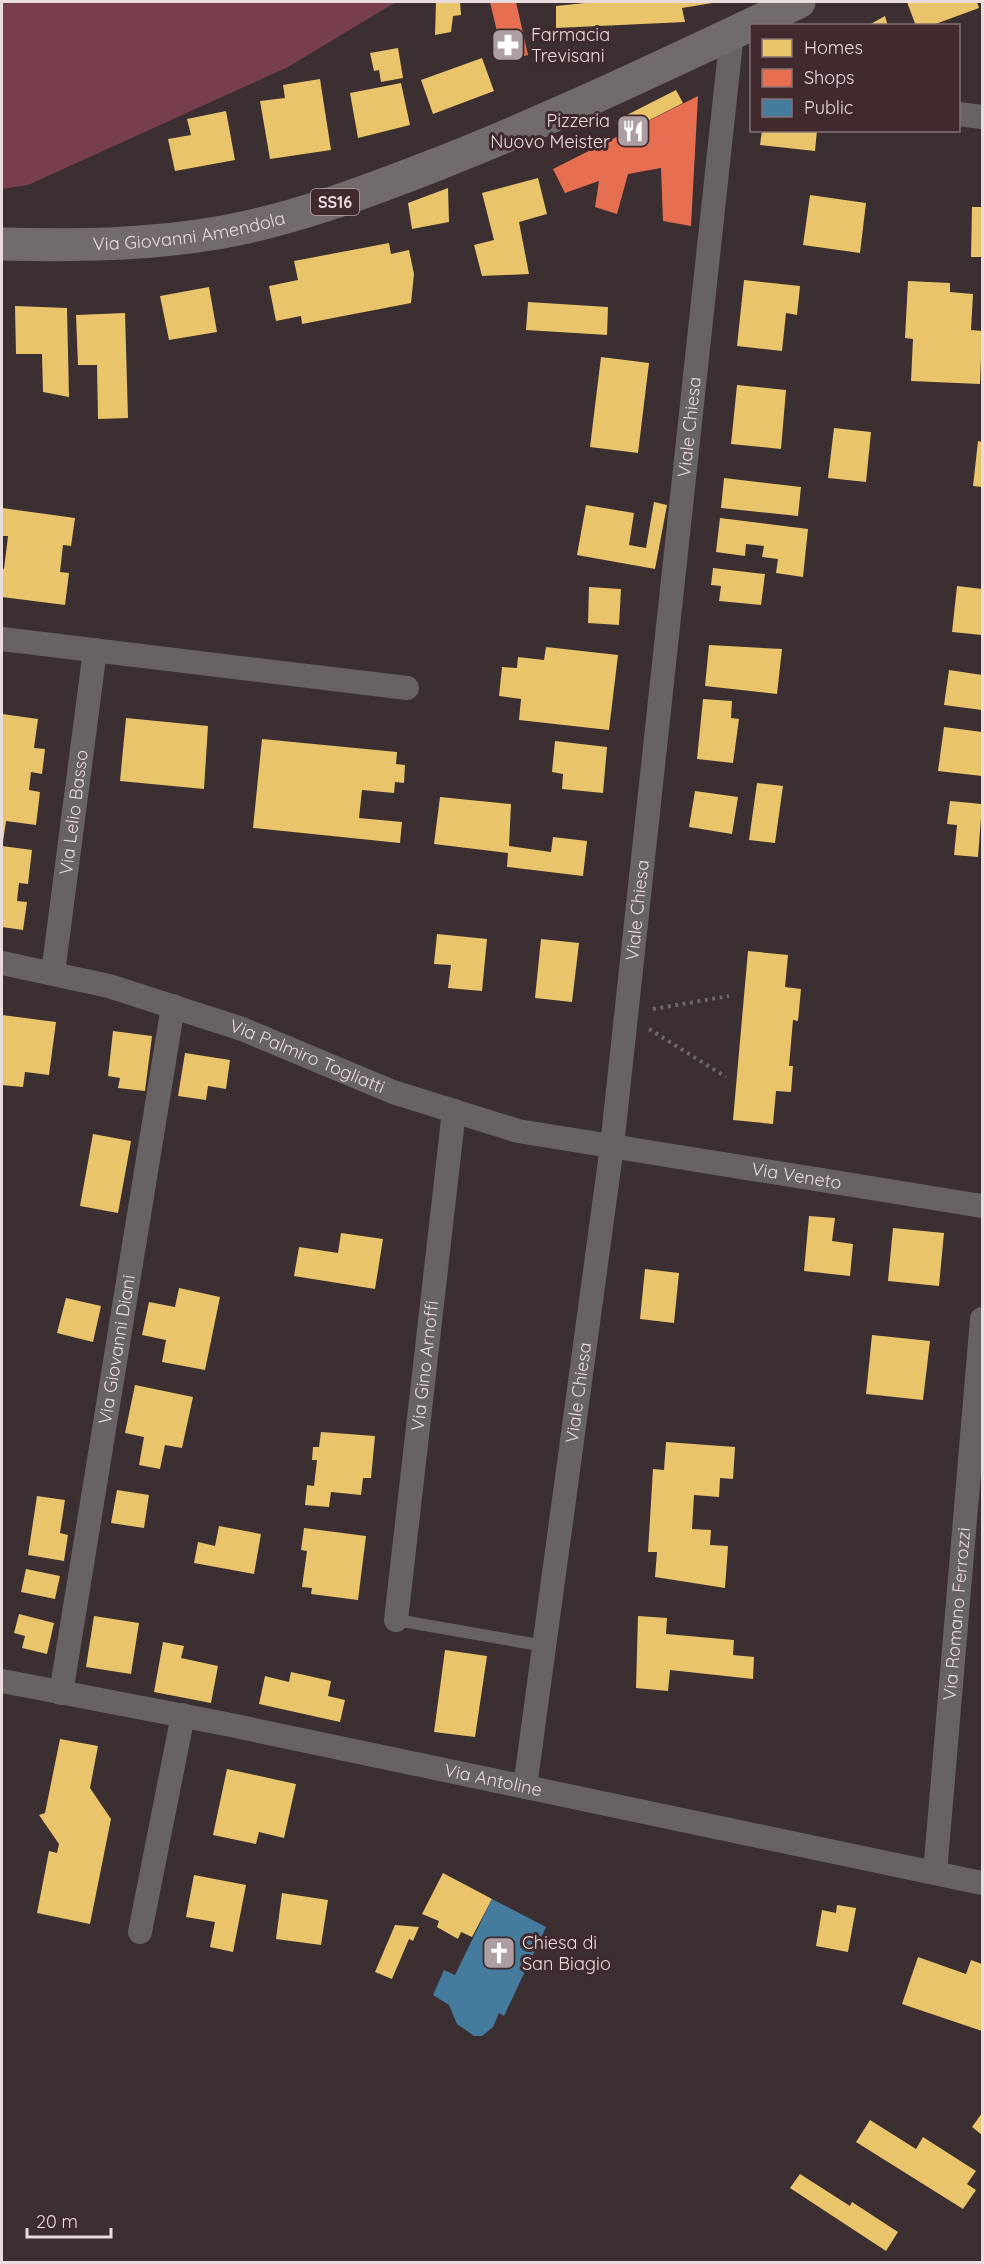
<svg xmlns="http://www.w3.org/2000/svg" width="984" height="2264" viewBox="0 0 984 2264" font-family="Quicksand,sans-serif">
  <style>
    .green { fill: #773f4c }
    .homes { fill: #e9c46a }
    .shops { fill: #e76f51 }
    .public { fill: #457b9d }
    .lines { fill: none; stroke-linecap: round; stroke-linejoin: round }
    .path { stroke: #6d6768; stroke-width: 4; stroke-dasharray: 3 4.5; stroke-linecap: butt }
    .lane { stroke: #676263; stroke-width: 12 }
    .street { stroke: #676263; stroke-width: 24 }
    .primary { stroke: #726b6d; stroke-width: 33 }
    .labels { text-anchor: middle; stroke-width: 6; stroke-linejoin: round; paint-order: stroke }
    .shield { fill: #402a2e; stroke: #b7a6a8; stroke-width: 1.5 }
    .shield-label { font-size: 16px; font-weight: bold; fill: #eadbdd }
    .poi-label { font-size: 18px; fill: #eadbdd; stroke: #402a2e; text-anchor: start }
    .street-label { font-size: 18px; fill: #eadbdd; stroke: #402a2e }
  </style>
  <rect width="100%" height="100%" fill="#3b2f32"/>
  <path class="green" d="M2 2H396L288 67 28 185 2 189Z"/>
  <path class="homes" d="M436 2H460L461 15 453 16 451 32 435 35Z
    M585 2H712V3L682 8 685 22 556 28V6L585 3Z
    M907 2H977L979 8 930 26H916Z
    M885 16 888 26H867Z
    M398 48 403 78 381 82 379 70 374 71 370 53Z
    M482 58 494 91 433 114 421 80Z
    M320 79 331 150 270 159 260 101 285 98 283 85Z
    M401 83 410 125 358 138 350 93Z
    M676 90 683 103 626 132 619 119Z
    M226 111 235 160 175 171 168 139 191 135 187 119Z
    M762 130H817L815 151 760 145Z
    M538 178 547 214 519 222 529 274 482 276 474 245 494 240 482 193Z
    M448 188 449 222 412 229 408 203Z
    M810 195 866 203 860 253 803 245Z
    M972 207H982V257H971Z
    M389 243 391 254 409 250 414 274 411 303 302 324 301 316 276 321 269 286 298 280 294 261Z
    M744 280 800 286 797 315 786 313 782 351 737 346Z
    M908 281 950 283V292L973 294 971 330 982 331 980 384 911 381 913 339 905 338Z
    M209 287 217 332 169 340 160 296Z
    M528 302 608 307 607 335 526 330Z
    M15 306 67 308 69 397 43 392 42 354H16Z
    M125 313 128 418 98 419 97 365H78L76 315Z
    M601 357 649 363 638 453 590 447Z
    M737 385 786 390 781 449 731 444Z
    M834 428 871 432 866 482 828 478Z
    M978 441 982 442V487L973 486Z
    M724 478 801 487 798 516 721 508Z
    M654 502 667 505 655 569 577 555 586 505 634 513 629 545 646 548Z
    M2 508 75 518 71 546 63 545 60 572 69 573 65 605 2 597V568L4 569 8 536H2Z
    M720 518 808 529 803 577 776 573 778 559 762 557 764 546 746 544 745 556 716 552Z
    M713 568 765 574 761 605 719 601 721 586 711 585Z
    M957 586 982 589V635L952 632Z
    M589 587 621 589 619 625 588 623Z
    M709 645 782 649 777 694 705 686Z
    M546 647 618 655 609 730 519 720 521 699 499 696 502 667 517 668 518 657 544 660Z
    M949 670 982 675V710L944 705Z
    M703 699 732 701 731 718 739 719 733 763 697 759Z
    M2 714 38 719 34 748 45 749 42 774 31 772 29 790 40 792 36 825 6 821 3 842Z
    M126 718 208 726 204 789 120 781Z
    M944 727 982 732V776L938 771Z
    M262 739 397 752 396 764 405 765 404 783 395 782 394 793 362 790 359 818 402 822 400 843 253 828Z
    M555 741 607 747 603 793 562 789 563 774 552 772Z
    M757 783 783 786 775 843 749 840Z
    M695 791 738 797 732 834 689 827Z
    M440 797 511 804 509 846 551 852 553 837 587 841 583 876 507 867 508 853 434 844Z
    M950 801 982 804 978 857 954 855 957 825 947 824Z
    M2 846 32 850 28 884 19 883 17 901 27 902 23 930 2 927Z
    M437 934 487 939 482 991 448 988 451 965 434 964Z
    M541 939 579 943 572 1002 535 998Z
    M748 951 788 955 785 987 801 989 798 1021 793 1020 789 1066H793L791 1092 776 1091 773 1124 733 1120Z
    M2 1015 56 1022 49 1075 25 1072 23 1087 2 1085Z
    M113 1031 152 1036 145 1091 118 1088 120 1078 108 1076Z
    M185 1053 230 1060 226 1089 208 1086 206 1100 178 1096Z
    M93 1134 131 1141 118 1213 80 1206Z
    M809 1216 835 1218 832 1241 853 1244 850 1276 804 1271Z
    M893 1228 944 1233 939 1286 888 1281Z
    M341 1233 383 1239 375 1289 294 1276 299 1247 338 1253Z
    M645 1269 679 1273 674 1323 640 1319Z
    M179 1288 220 1297 205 1370 162 1362 166 1340 142 1335 149 1302 175 1307Z
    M66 1298 101 1306 93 1342 57 1333Z
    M872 1335 930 1341 923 1400 866 1394Z
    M135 1385 193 1397 182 1448 165 1445 160 1469 139 1465 144 1437 125 1433Z
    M321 1432 375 1436 371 1478H363L361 1495 331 1492 329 1507 305 1505 307 1485 314 1486 317 1460H312L313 1447H319Z
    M666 1442 735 1447 733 1479 720 1478 719 1497 694 1495 692 1529 711 1530 710 1545 728 1546 725 1588 655 1577 657 1552H648L653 1469 664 1470Z
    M117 1490 149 1495 144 1528 111 1523Z
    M37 1496 65 1500 60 1533 68 1535 64 1561 28 1555Z
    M219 1526 261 1534 254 1574 194 1563 198 1542 215 1546Z
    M304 1528 366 1536 358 1600 311 1594 312 1588 302 1587 307 1551 301 1550Z
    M26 1569 60 1576 55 1599 21 1592Z
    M19 1614 54 1623 47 1654 22 1648 25 1636 14 1633Z
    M94 1616 139 1623 131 1674 86 1667Z
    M638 1616 667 1618 666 1634 734 1640 733 1655 754 1657 753 1679 670 1670 668 1691 636 1688Z
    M163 1642 184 1646 181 1658 218 1666 211 1703 154 1692Z
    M445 1650 487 1656 475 1737 434 1732Z
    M291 1672 331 1681 328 1696 345 1700 340 1722 259 1704 265 1676 289 1682Z
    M60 1739 98 1746 90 1788 111 1819 90 1924 37 1913 49 1851 57 1853 59 1844 39 1815 45 1813Z
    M227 1769 296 1784 284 1838 259 1832 256 1844 213 1835Z
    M443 1873 492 1899 472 1937 461 1932 458 1939 437 1927 439 1921 422 1914Z
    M194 1875 246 1885 233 1952 210 1947 215 1922 186 1917Z
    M282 1893 328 1900 321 1945 276 1939Z
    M837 1905 856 1908 848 1952 816 1946 822 1910 836 1913Z
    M395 1925 419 1927 413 1941 409 1939 392 1979 375 1972Z
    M918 1957 966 1974 971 1960 982 1964V2031L902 2004Z
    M982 2113V2135L972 2127Z
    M870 2120 916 2149 923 2137 976 2171 967 2184 976 2190 963 2209 856 2142Z
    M800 2174 850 2206 852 2202 898 2232 886 2251 790 2188Z"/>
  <path class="shops" d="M490 2H516L528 55 504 61Z
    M698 96 691 226 663 221 661 168 628 174 617 214 595 207 599 181 565 193 553 169Z"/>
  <path class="public" d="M492 1899 546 1927 504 2016 499 2013 493 2027 482 2036H474L457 2024 449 2005 433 1995 444 1970 455 1975Z"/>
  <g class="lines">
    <path class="path" d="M653 1009 729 996
      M649 1029 726 1077"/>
    <path class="lane" d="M396 1620 545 1646"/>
    <g class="street">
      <path d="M958 114 982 117"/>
      <path d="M2 639 407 688"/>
      <path id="s1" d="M2 963 109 986 242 1029 393 1092 518 1131 982 1206"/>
      <path id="s2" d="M53 973 95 650"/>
      <path id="s3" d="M396 1620 454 1111"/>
      <path id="s4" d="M2 1681 226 1724 982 1883"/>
      <path id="s5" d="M61 1693 173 1006"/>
      <path id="s6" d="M525 1787 612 1146 732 33"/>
      <path id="s7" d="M935 1873 982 1319"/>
      <path d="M140 1932 183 1715"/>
    </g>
    <path class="primary" id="s8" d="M2 244C76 246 149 245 223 232 294 219 363 193 430 167 556 118 677 59 799 2"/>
  </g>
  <defs>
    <g id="pharmacy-square" transform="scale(1.725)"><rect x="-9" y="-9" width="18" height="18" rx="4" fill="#ad9fa1" stroke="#402a2e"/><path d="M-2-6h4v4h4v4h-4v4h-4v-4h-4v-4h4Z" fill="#fff"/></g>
    <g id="restaurant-square" transform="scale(1.725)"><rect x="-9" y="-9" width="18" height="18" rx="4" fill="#ad9fa1" stroke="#402a2e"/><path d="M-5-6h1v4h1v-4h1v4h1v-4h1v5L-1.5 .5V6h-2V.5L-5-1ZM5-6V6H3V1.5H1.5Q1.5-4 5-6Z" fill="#fff"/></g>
    <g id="church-square" transform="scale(1.725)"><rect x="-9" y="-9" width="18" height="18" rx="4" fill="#ad9fa1" stroke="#402a2e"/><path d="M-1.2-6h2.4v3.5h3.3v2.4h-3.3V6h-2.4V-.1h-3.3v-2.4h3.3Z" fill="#fff"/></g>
  </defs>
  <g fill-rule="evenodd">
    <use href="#pharmacy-square" x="508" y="45"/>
    <use href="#restaurant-square" x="633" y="131"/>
    <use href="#church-square" x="499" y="1953"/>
  </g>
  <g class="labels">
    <rect class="shield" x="311" y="189" width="48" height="26" rx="4.5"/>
    <g class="shield-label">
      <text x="335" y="208">SS16</text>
    </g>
    <g class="poi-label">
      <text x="531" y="41">Farmacia<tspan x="531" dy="21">Trevisani</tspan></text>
      <text x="610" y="127" text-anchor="end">Pizzeria<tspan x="610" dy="21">Nuovo Meister</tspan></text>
      <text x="522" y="1949">Chiesa di<tspan x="522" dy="21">San Biagio</tspan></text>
    </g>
    <g class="street-label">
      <text dy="6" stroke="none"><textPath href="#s8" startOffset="188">Via Giovanni Amendola</textPath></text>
      <text dy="6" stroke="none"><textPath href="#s6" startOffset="1370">Viale Chiesa</textPath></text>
      <text dy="6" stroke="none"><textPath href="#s2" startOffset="162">Via Lelio Basso</textPath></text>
      <text dy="6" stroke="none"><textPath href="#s6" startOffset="884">Viale Chiesa</textPath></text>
      <text dy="6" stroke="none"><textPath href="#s1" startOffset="320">Via Palmiro Togliatti</textPath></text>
      <text dy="6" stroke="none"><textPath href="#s1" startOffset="826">Via Veneto</textPath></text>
      <text dy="6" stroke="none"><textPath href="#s5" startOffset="348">Via Giovanni Diani</textPath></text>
      <text dy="6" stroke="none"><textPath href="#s3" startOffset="256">Via Gino Arnoffi</textPath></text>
      <text dy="6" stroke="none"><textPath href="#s6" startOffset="398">Viale Chiesa</textPath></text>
      <text dy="6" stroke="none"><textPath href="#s7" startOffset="260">Via Romano Ferrozzi</textPath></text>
      <text dy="6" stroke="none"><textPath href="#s4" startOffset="501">Via Antoline</textPath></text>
    </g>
  </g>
  <rect width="984" height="2264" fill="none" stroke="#eadbdd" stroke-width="6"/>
  <rect x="750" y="24" width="210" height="108" fill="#402a2e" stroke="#847174" stroke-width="1.5"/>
  <rect x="762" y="39" width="30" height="18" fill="#e9c46a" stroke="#847174" stroke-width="1.5"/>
  <text x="804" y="54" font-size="18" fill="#eadbdd">Homes</text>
  <rect x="762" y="69" width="30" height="18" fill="#e76f51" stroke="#847174" stroke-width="1.5"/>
  <text x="804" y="84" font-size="18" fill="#eadbdd">Shops</text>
  <rect x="762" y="99" width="30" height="18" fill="#457b9d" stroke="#847174" stroke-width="1.5"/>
  <text x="804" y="114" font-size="18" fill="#eadbdd">Public</text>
  <path d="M27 2228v9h84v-9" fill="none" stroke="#eadbdd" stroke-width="3"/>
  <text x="36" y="2228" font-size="18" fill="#eadbdd" stroke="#402a2e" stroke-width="4.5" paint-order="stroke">20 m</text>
</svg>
